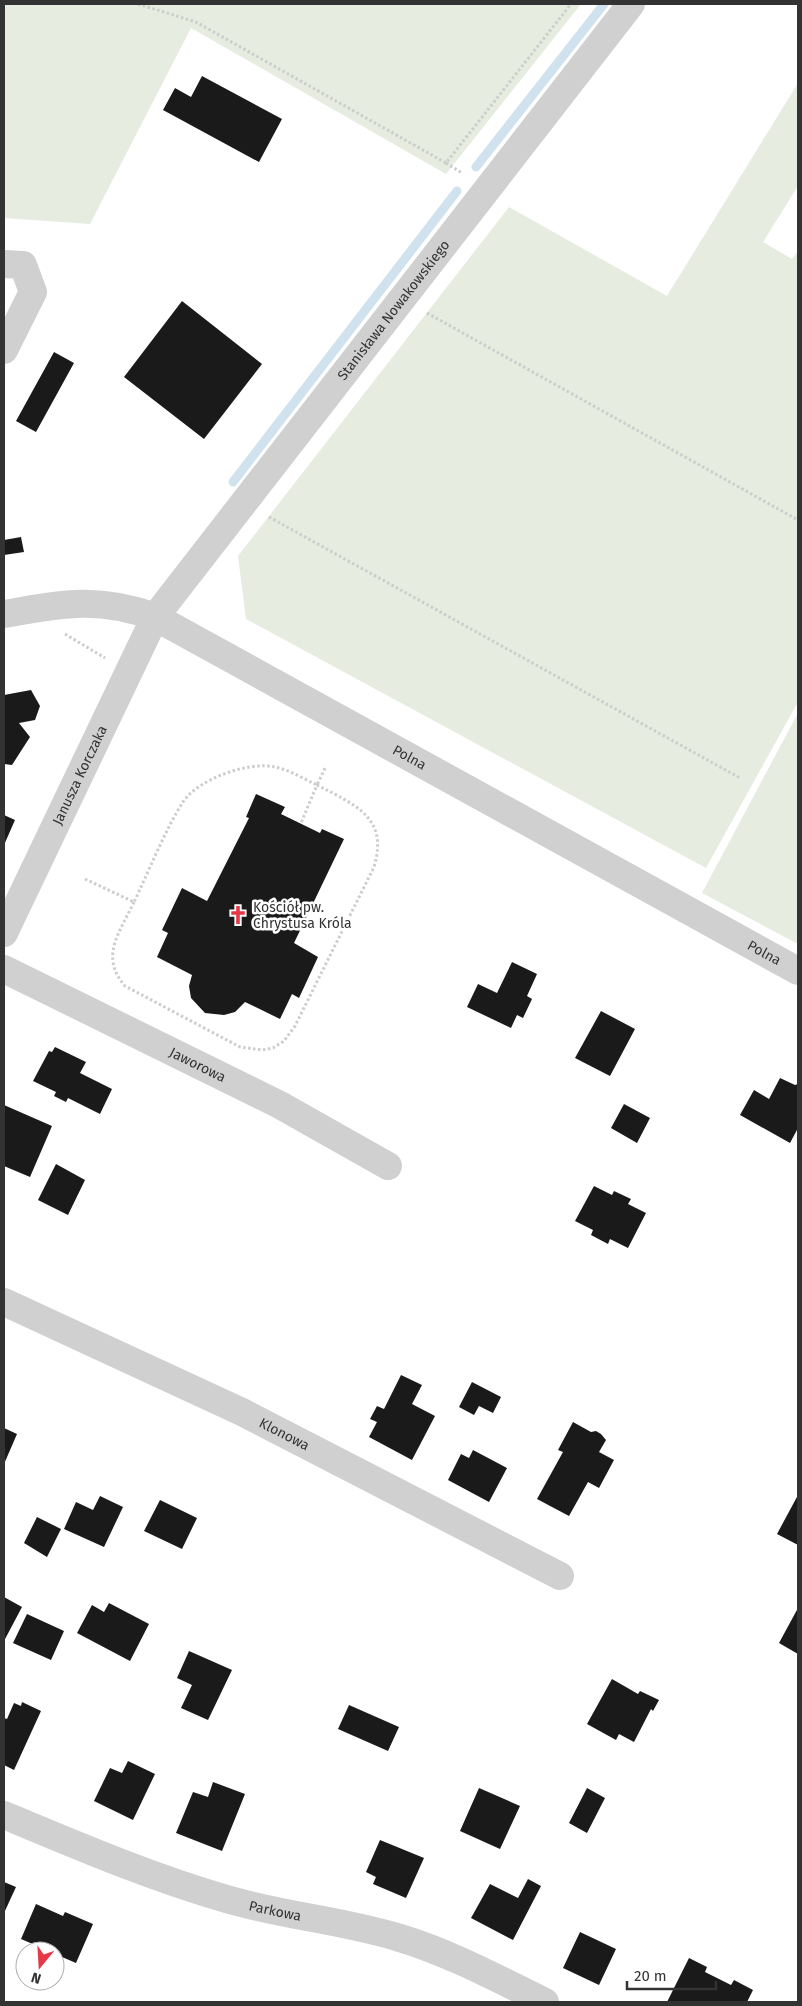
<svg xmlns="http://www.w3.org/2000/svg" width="802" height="2006" viewBox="0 0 802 2006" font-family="'Fira Sans',sans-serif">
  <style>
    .green { fill: #e6ecdf }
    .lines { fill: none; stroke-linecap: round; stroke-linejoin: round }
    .stream { stroke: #cfe2ee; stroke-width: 9 }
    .building { fill: #1a1a1a }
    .path { stroke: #cdcdcd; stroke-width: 3; stroke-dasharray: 2.5 2.5; stroke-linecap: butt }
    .minor { stroke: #d0d0d0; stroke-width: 28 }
    .labels { text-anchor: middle; stroke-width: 5; stroke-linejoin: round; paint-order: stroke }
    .street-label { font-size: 14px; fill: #333; stroke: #fff }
    .poi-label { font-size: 14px; fill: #333; stroke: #fff; text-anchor: start }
  </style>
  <rect width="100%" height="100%" fill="#fff"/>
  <path class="green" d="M4 4H581L446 174 191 28 90 224 4 218Z
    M798 83V186L763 242 792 259 798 251V702L706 868 246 619 238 556 509 207 667 296Z
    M798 713V944L702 893Z"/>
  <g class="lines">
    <path class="stream" d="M476 167 604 4
      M233 482 457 191"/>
  </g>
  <path class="building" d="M202 76 282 119 259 162 163 110 175 88 191 97Z
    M182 301 262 364 204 439 124 377Z
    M54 352 74 363 36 432 16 421Z
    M21 537 24 552 4 555V540Z
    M31 690 40 706 35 720 19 723 30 737 12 765 4 764V695Z
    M256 794 285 807 281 814 320 833 322 829 344 839 294 943 318 957 299 998 292 994 280 1019 245 1002 235 1012 224 1015 205 1013 191 998 189 986 192 975 157 957 168 933 162 930 182 888 207 901 249 818 246 817Z
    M4 815 15 820 4 845Z
    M512 962 537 974 527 996 532 999 523 1018 517 1015 511 1028 467 1007 478 984 497 993Z
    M601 1011 635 1029 610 1076 575 1058Z
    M55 1047 86 1062 80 1073 112 1089 100 1114 68 1098 66 1102 54 1096 56 1092 33 1081 49 1051 52 1052Z
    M780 1078 795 1085 798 1084V1128L790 1143 740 1115 754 1090 769 1099Z
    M624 1104 650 1118 637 1143 611 1128Z
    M4 1105 52 1126 30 1177 4 1166Z
    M56 1164 85 1180 68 1215 38 1200Z
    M594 1186 612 1195 614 1191 631 1199 628 1204 646 1213 628 1248 610 1239 608 1244 591 1235 593 1230 575 1221Z
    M401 1375 422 1385 412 1404 435 1416 412 1460 369 1437 377 1422 370 1419 377 1406 384 1409Z
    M472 1382 501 1397 493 1413 479 1406 474 1415 459 1407Z
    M573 1422 591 1432 596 1431 601 1434 606 1440 599 1452 614 1460 599 1488 588 1482 569 1516 537 1499 563 1452 558 1450Z
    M4 1428 17 1434 4 1464Z
    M473 1450 507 1468 489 1502 448 1480 461 1454 469 1458Z
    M798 1495V1545L777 1534Z
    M100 1496 123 1507 104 1547 64 1529 76 1502 93 1510Z
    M160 1500 197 1518 182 1549 144 1531Z
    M37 1517 61 1529 47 1557 24 1543Z
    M4 1597 22 1607 4 1641Z
    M109 1603 149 1624 130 1661 77 1633 92 1605 104 1612Z
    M798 1608V1654L779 1643Z
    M27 1614 64 1631 51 1660 13 1643Z
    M189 1651 232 1670 208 1720 181 1708 192 1685 177 1678Z
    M612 1679 638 1694 640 1691 659 1700 653 1711 651 1709 634 1742 619 1734 616 1740 587 1724Z
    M22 1702 41 1711 14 1770 4 1765V1718L7 1719 14 1703 21 1706Z
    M349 1705 399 1727 388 1751 338 1729Z
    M128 1761 155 1774 133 1820 94 1801 110 1768 122 1773Z
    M213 1782 245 1794 222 1851 176 1833 193 1792 208 1797Z
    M479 1788 520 1806 500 1849 460 1831Z
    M587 1788 605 1798 587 1833 569 1823Z
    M380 1840 424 1858 406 1898 373 1884 376 1877 366 1872Z
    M528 1879 541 1886 513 1940 471 1918 490 1884 518 1898Z
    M4 1882 16 1887 4 1913Z
    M36 1904 63 1916 65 1912 93 1924 76 1963 55 1954V1951H49L21 1939Z
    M580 1932 616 1949 599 1985 563 1968Z
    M689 1958 707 1967 705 1972 731 1985 734 1980 753 1990 747 2002H667Z"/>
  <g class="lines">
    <path class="path" d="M138 4 196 22 446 163 571 4
      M446 163 462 173
      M427 313 798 520
      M269 517 740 778
      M65 634 105 658
      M85 879 134 902C149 871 165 830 183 802 198 779 249 761 275 767 290 770 304 779 317 785L326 766
      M134 902C120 932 99 956 125 986L240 1047 262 1050 273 1048 284 1041 295 1026 374 867C389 817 355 805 317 785L301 823"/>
    <g class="minor">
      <path d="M4 264 23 265 33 292 4 350"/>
      <path id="s1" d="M4 614C61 604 98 596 155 617L798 971"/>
      <path id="s2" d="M4 933 155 617 631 4"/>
      <path id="s3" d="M4 969 280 1105 388 1166"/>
      <path id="s4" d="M4 1302 242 1412 560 1576"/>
      <path id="s5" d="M4 1815C78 1846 153 1878 230 1900 286 1916 345 1921 400 1938 450 1953 498 1979 545 2002"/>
    </g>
  </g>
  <defs>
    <g id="church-bare" transform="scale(1.5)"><path d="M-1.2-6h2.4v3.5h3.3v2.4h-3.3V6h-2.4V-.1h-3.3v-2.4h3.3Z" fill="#e63946" stroke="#fff" stroke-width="2.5" paint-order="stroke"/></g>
  </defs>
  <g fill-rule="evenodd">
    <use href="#church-bare" x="238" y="915"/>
  </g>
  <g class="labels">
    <g class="street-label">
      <text dy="5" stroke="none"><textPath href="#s2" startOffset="739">Stanisława Nowakowskiego</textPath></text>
      <text dy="5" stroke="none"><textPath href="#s1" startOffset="444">Polna</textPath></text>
      <text dy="5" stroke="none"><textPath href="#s2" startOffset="175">Janusza Korczaka</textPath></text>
      <text dy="5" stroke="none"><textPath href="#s1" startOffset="849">Polna</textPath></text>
      <text dy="5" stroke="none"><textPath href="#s3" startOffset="216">Jaworowa</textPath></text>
      <text dy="5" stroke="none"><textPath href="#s4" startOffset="310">Klonowa</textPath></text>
      <text dy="5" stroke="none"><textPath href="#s5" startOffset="288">Parkowa</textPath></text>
    </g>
    <g class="poi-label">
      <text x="253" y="912">Kościół pw.<tspan x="253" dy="16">Chrystusa Króla</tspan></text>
    </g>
  </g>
  <rect width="802" height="2006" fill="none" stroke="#333333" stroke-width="10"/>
  <g transform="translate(40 1966) rotate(198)"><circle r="24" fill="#ffffff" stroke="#adadad"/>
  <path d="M0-4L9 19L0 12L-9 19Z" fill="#e63946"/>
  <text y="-8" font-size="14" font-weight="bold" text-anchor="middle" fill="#333333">N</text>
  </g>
  <path d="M627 1981v8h89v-8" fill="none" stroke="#333333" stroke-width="2.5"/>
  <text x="634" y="1981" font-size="15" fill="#333333" stroke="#ffffff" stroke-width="4" paint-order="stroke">20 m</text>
</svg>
